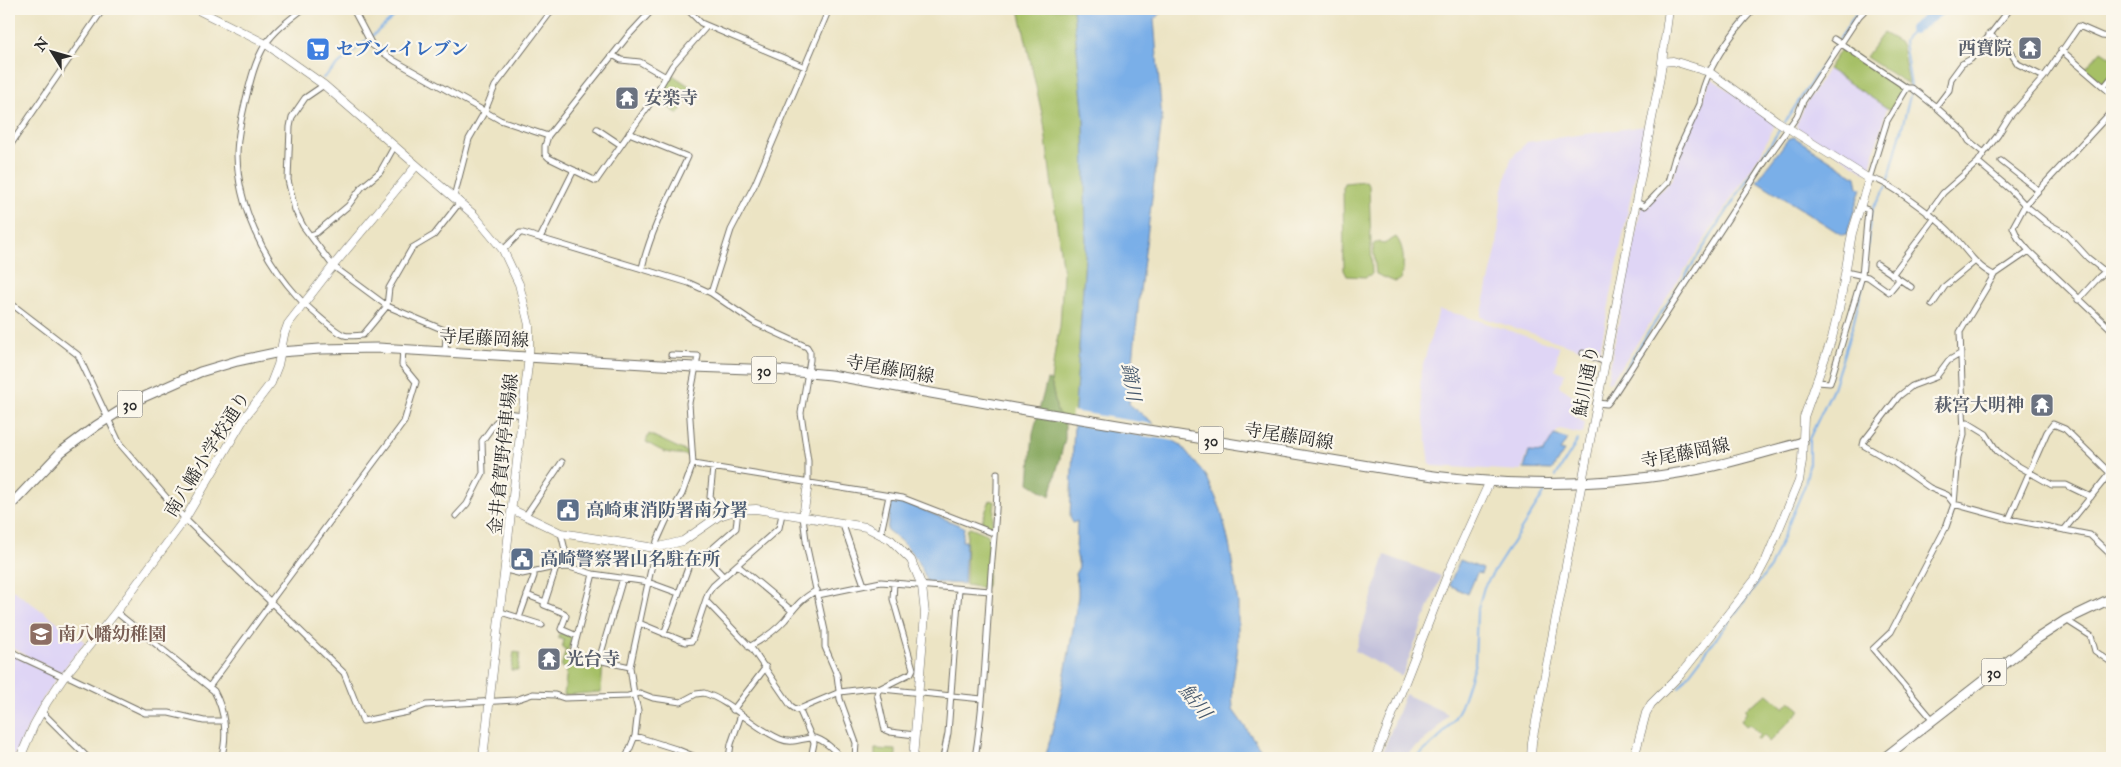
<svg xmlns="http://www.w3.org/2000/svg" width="2121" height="767" viewBox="0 0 2121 767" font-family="'IM FELL Double Pica','Noto Serif JP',serif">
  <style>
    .built { fill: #dfd5f5 }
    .industrial { fill: #c3c1db }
    .green { fill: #a6c066; stroke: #687648 }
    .forest { fill: #84a65b; stroke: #586843 }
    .water { fill: #7aafe8; stroke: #526d8a }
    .pier { fill: #ece4c4 }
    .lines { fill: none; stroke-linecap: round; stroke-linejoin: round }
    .stream { stroke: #7aafe8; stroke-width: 2 }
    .river { stroke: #7aafe8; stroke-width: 10 }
    .street-casing { stroke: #6f6c61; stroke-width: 7 }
    .secondary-casing { stroke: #6f6c61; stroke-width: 9 }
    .primary-casing { stroke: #6f6c61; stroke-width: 11 }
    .street { stroke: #fff; stroke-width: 5 }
    .secondary { stroke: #fff; stroke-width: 8 }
    .primary { stroke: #fff; stroke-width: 9 }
    .labels { text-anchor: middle; stroke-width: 4.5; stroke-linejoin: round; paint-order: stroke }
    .shield { fill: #fbf7ec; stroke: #696865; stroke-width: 1 }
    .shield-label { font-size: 16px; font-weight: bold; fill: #2b2b2b }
    .worship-label { font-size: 18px; font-weight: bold; fill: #5b616d; stroke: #fbf7ec; text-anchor: end }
    .shop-label { font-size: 18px; font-weight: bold; fill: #366cbe; stroke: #fbf7ec; text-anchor: start }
    .street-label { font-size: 18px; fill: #2b2b2b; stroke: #fbf7ec }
    .service-label { font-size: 18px; font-weight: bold; fill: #4e5e75; stroke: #fbf7ec; text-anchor: start }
    .education-label { font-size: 18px; font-weight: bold; fill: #785e54; stroke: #fbf7ec; text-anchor: start }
    .water-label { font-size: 19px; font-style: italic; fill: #47596d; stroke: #fbf7ec }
  </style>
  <rect width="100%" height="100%" fill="#fbf7ec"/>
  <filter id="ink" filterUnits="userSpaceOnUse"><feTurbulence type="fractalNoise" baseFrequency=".02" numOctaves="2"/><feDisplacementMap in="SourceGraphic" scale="10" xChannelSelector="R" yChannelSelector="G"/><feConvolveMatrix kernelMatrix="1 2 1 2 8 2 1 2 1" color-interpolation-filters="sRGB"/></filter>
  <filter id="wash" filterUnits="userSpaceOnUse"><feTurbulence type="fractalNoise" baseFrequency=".0096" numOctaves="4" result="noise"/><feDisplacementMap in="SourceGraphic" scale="20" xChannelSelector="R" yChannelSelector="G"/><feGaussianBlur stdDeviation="1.12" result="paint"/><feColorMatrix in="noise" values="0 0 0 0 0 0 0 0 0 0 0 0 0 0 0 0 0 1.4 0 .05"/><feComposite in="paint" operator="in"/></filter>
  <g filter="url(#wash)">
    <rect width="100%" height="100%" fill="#ece4c4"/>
    <path class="built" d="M1828 69 1887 108 1869 170 1865 172 1797 128 1796 125 1806 103Z
      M1711 78 1775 123 1761 153 1632 351 1611 381 1607 382 1641 207 1668 184 1673 177 1683 142 1702 104Z
      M1645 126 1599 355 1481 317 1497 246 1502 193 1511 158 1527 142Z
      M1439 310 1461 315 1559 347 1555 369 1565 374 1559 386 1577 398 1568 412 1585 423 1583 434 1559 429 1543 452H1528L1522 471 1433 466 1430 464 1420 390 1421 371Z
      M2112 525V550L2103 542Z
      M9 587 85 642 62 671H56L9 646Z
      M9 653 55 677 56 679 40 703 13 758H9Z"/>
    <path class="industrial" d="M1385 555 1441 576 1402 676 1355 651Z
      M1405 694 1448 714 1434 732 1403 758H1386L1382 754Z"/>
    <path class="green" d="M1019 9H1073L1084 119 1086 243 1074 423 1065 421 1057 412 1051 381 1055 350 1060 327 1063 274 1044 123Z
      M1883 33 1899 42 1902 47 1909 85 1866 57Z
      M1845 49 1902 86 1903 91 1891 109 1887 108 1828 69 1840 51Z
      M2101 51 2112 58V75L2104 85 2085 69Z
      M671 74 694 89 678 114 655 98Z
      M1366 181 1369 185 1372 274 1365 277 1347 276 1344 270 1343 186 1344 183Z
      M1396 237C1405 247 1405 268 1400 280L1395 282 1376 274 1373 245 1378 241 1384 244Z
      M649 434 689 453 690 457C682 453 678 455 670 453 662 452 653 446 646 442Z
      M990 500 995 502 992 527 988 529 980 526Z
      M970 527 987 534 990 539 987 585 985 588 966 585 967 531 968 528Z
      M559 633 572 636 567 655 603 663 601 692 564 695 567 669 561 667 566 649 562 648 564 640 558 638Z
      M514 652 520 653 518 670H511Z
      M1768 694 1784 708 1790 701 1801 710 1769 742 1764 735 1758 741 1757 738 1760 735 1749 724 1746 726 1741 721 1746 713V708Z
      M875 749 896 750V758H875Z"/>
    <path class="forest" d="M1047 380 1051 381 1057 412 1065 421V439L1050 496 1029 483 1033 433Z"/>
    <path class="water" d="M1073 9H1166L1154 19 1162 120 1139 299 1129 404 1153 423 1167 437 1181 445 1207 477 1221 510 1230 548 1238 603V646L1232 688 1233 710 1267 758H1045C1060 705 1070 651 1078 596V586L1075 574 1079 567 1076 552 1077 521 1073 523 1070 517 1074 423 1086 243 1084 119Z
      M1794 137 1856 177 1858 187 1861 188 1847 234 1842 235 1757 181 1788 139Z
      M1554 435 1568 439 1560 450 1564 451 1552 470 1524 469 1529 452 1543 453Z
      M894 501 904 502 964 527 962 541H966L964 584 927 582C920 559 906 544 887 530L891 503Z
      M1460 560 1483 569 1481 574 1477 573 1468 594 1449 585Z"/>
    <path class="pier" d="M1072 411 1159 425 1169 435 1180 442 1071 424Z"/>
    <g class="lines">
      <path class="stream" d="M371 37 403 9
        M323 78 367 40
        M1911 86 1904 42 1906 37 1914 29
        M1785 122 1859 9
        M1888 182 1911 92
        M1865 274 1870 219 1873 208 1887 186
        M1610 392 1782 126
        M1556 476 1578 440
        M1679 687 1770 568 1805 485 1809 464V439L1833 388 1853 325 1864 280
        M1416 758 1438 739 1453 721 1461 706 1475 663 1477 612 1484 587 1545 492"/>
      <path class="river" d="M1914 29 1942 9"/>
    </g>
  </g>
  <g filter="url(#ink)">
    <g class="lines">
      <g class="street-casing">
        <path id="street" d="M303 9C290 19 274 31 265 45 254 63 250 83 245 103 241 120 237 138 237 155 238 207 263 258 297 296 304 304 335 332 344 335 349 337 358 335 363 335L387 306 389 288 412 248 434 235 460 202
          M353 9 372 45 395 61 500 120 548 136
          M653 9 627 37 548 136 545 146V154L549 158 596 181 649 105 672 66 707 26
          M687 9 701 23 805 67
          M1989 34 2009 50 2018 64 2044 77
          M1834 39 1907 88H1912L1936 107 1964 132 1969 141 1984 153 1978 162 1943 193 1928 214
          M2061 50 2112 94
          M613 55 621 60 640 62 666 77
          M324 85 305 98 292 117 290 127 288 180 295 210 303 226 333 266 387 306 444 330 446 336 445 352
          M2104 87 2112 77
          M1907 88 1887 121 1869 179C1883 176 1941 222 1952 234 1966 249 1975 266 1994 275
          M1936 107 1949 90 1951 79 1962 64 1971 59 2010 9
          M2112 111 2025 205 2013 227 2018 238 2029 251 2112 330
          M597 129 621 145
          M629 133 688 157C671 193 651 229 642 268
          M9 147 103 9
          M1984 153 1998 135 2010 116 2044 77 2079 26 2102 36 2112 37
          M2001 161 2038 190
          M1978 162 2011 190 2025 205 2047 223 2065 233 2088 258 2112 277
          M454 197 469 139 485 111 495 86 553 9
          M1636 202 1645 206 1668 182 1675 157 1700 104C1703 72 1732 32 1754 9
          M310 235 316 233 348 206 362 187 380 172 394 147
          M540 238 574 170
          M503 250 520 233H523L689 283 711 293 755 323 807 347 810 352V360L801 413 808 461V484
          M1877 264 1911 287
          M1846 272 1868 277 1889 292 1899 280
          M1892 275 1934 219
          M711 293 731 230 755 184 829 9
          M2078 300 2099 277 2112 266
          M9 302 78 355 120 444 185 519 344 673 363 721 408 712 426 705 515 700 533 694 555 695 564 698 628 696 640 693 653 698 681 702 696 694 704 693C732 702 753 728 780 739 794 745 802 737 814 738 823 739 836 751 841 758
          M1932 305 1945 286 1974 262
          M1583 353 1605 362
          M1960 354 1948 361 1936 377 1912 386 1899 396 1864 441 1863 445 1894 463 1930 488 1947 495 1954 504 2009 519 2090 535 2112 556
          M1817 382 1830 383 1862 276 1868 210 1860 207
          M1596 403 1607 404 1611 399 1768 157 1797 116 1803 101 1859 16 1866 9
          M1964 424 1968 423 1986 434 1997 451 2013 463 2052 485H2066L2091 497
          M693 464 903 498 993 533
          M713 468 710 497 719 516
          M526 515 562 462
          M456 516 467 504 483 473 482 441 495 423 507 413 523 415
          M803 517 807 548 825 631V647L837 675 840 699 856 743 855 758
          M2009 519 2047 432 2053 424 2065 429 2112 475
          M844 523V528L864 585
          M2064 530 2110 473
          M561 533 569 567
          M881 533 889 496
          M704 556 723 576
          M737 565 791 610
          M556 568 544 605 564 613 566 616 561 629 577 636
          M506 570 522 574 550 568 569 567 593 574 648 582 678 593
          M593 574 573 652 575 655 630 667
          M894 583 893 599 913 669 911 673 879 689 877 694 885 730 890 732 915 735
          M527 595 545 602
          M818 595 881 582 990 591
          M706 601 752 649 791 706 797 710 840 692 872 688 982 699
          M270 602 404 422 416 382 402 365 403 349
          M116 612 214 691C225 711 228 737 221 758
          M501 612 542 625
          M519 618 534 576V572
          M2066 620 2091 636 2095 651 2112 663
          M639 623 685 642 692 641 708 593 713 586 779 528 782 514
          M664 634 689 565 704 556 736 528 738 510
          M749 647C762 640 775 631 785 620 797 605 800 600 817 590
          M9 650 21 657 64 677H70L145 713H169L204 721H224
          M599 660 623 578
          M209 687 271 603
          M799 709 814 743 811 758
          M733 710 766 667
          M41 711 88 758
          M1933 720 1873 649 1891 632 1946 527 1954 504 1958 457 1964 435 1960 332 1994 275 2029 251
          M635 736 676 749 698 758
          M626 758 635 736 638 710 634 694 630 667 657 541 666 521 682 494 693 464 689 403 698 356 671 355
          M729 758 731 744 741 715
          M943 758 948 733 959 589
          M975 758C984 702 986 644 990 587 992 549 998 511 997 473"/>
      </g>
      <g class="secondary-casing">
        <path id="secondary" d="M196 9 266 44 324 85 474 215 503 250 519 284 529 325V356L483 758
          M513 510 561 533 655 548 683 541 719 516 738 510 756 509 866 527 891 540 911 560 922 586 925 614 913 758
          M803 517 808 484
          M1376 756 1448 573 1490 481
          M20 758 34 725 47 702 64 677 116 612 185 519 245 417 271 383 278 365 284 335 288 324 333 266 416 166
          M1531 758 1532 742 1660 77 1669 9
          M1634 758 1646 713 1651 704 1680 675 1757 577 1766 560 1799 481 1802 461 1804 417 1832 338 1839 309 1852 233 1869 179 1777 121 1709 72 1673 61 1662 62"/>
      </g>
      <g class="primary-casing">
        <path id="primary" d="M9 507 61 452 96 426 137 400 200 372 237 361 280 352 320 349 378 348 694 367 776 370 831 375 1014 408 1405 472C1502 487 1603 488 1700 469 1734 462 1769 451 1803 442
          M1884 758 2038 638 2066 620 2112 598"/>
      </g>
      <use href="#street" class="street"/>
      <use href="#secondary" class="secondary"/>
      <use href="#primary" class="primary"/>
    </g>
  </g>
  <defs>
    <g id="temple-square" transform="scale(1.25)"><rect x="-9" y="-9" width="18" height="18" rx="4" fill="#6b7280" stroke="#fbf7ec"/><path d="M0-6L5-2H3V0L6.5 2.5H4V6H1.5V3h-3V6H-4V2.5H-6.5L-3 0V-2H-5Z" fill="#fff"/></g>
    <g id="supermarket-square" transform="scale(1.25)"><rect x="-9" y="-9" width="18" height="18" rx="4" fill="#3f7fe0" stroke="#fbf7ec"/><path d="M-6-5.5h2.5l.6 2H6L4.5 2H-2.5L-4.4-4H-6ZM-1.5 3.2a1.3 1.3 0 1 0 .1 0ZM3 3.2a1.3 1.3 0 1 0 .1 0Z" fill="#fff"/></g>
    <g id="civic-square" transform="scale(1.25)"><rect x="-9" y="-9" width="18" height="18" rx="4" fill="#5c6f8a" stroke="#fbf7ec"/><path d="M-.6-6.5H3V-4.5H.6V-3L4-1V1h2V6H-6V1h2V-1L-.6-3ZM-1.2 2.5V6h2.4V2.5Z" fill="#fff"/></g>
    <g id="school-square" transform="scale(1.25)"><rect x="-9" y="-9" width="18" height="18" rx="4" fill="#8d6e63" stroke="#fbf7ec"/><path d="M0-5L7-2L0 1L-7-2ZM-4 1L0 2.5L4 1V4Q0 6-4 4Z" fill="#fff"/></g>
  </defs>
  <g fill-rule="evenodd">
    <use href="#temple-square" x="2030" y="48"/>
    <use href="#supermarket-square" x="318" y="49"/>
    <use href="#temple-square" x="627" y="98"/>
    <use href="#temple-square" x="2042" y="405"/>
    <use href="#civic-square" x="568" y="510"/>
    <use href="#civic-square" x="522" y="559"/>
    <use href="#school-square" x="41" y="634"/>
    <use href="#temple-square" x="549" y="659"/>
  </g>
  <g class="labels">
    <g class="shield">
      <rect x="751.5" y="356.5" width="25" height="27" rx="4"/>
      <rect x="117.5" y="390.5" width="25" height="27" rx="4"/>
      <rect x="1198.5" y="426.5" width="25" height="27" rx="4"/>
      <rect x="1981.5" y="658.5" width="25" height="27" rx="4"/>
    </g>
    <g class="shield-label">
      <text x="764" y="376">30</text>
      <text x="130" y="410">30</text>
      <text x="1211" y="446">30</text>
      <text x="1994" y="678">30</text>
    </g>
    <g class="worship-label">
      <text x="2012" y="54">西寶院</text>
      <text x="644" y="104" text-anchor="start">安楽寺</text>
      <text x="2024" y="411">萩宮大明神</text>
      <text x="566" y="665" text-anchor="start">光台寺</text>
    </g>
    <g class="shop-label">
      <text x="336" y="55">セブン-イレブン</text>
    </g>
    <g class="street-label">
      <text transform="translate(484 338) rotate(3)" y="6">寺尾藤岡線</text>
      <text transform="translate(890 369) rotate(10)" y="6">寺尾藤岡線</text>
      <text transform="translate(1586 381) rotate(-79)" y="6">鮎川通り</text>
      <text transform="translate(1289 436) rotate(9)" y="6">寺尾藤岡線</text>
      <text transform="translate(1685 453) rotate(-11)" y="6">寺尾藤岡線</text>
      <text transform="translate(207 454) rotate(-58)" y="6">南八幡小学校通り</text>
      <text transform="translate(503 454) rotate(-84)" y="6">金井倉賀野停車場線</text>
    </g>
    <g class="service-label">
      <text x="586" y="516">高崎東消防署南分署</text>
      <text x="540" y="565">高崎警察署山名駐在所</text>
    </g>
    <g class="education-label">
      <text x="58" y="640">南八幡幼稚園</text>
    </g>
    <g class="water-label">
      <text transform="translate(1132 382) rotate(81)" y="7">鏑川</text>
      <text transform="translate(1196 701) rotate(52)" y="7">鮎川</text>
    </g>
  </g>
  <rect width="2121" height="767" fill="none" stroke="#fbf7ec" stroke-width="30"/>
  <g transform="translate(52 52) rotate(307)" stroke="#fbf7ec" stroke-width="4" paint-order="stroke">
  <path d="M0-4L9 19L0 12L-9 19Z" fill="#2b2b2b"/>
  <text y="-8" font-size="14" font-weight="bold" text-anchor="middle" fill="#2b2b2b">N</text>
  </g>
</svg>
